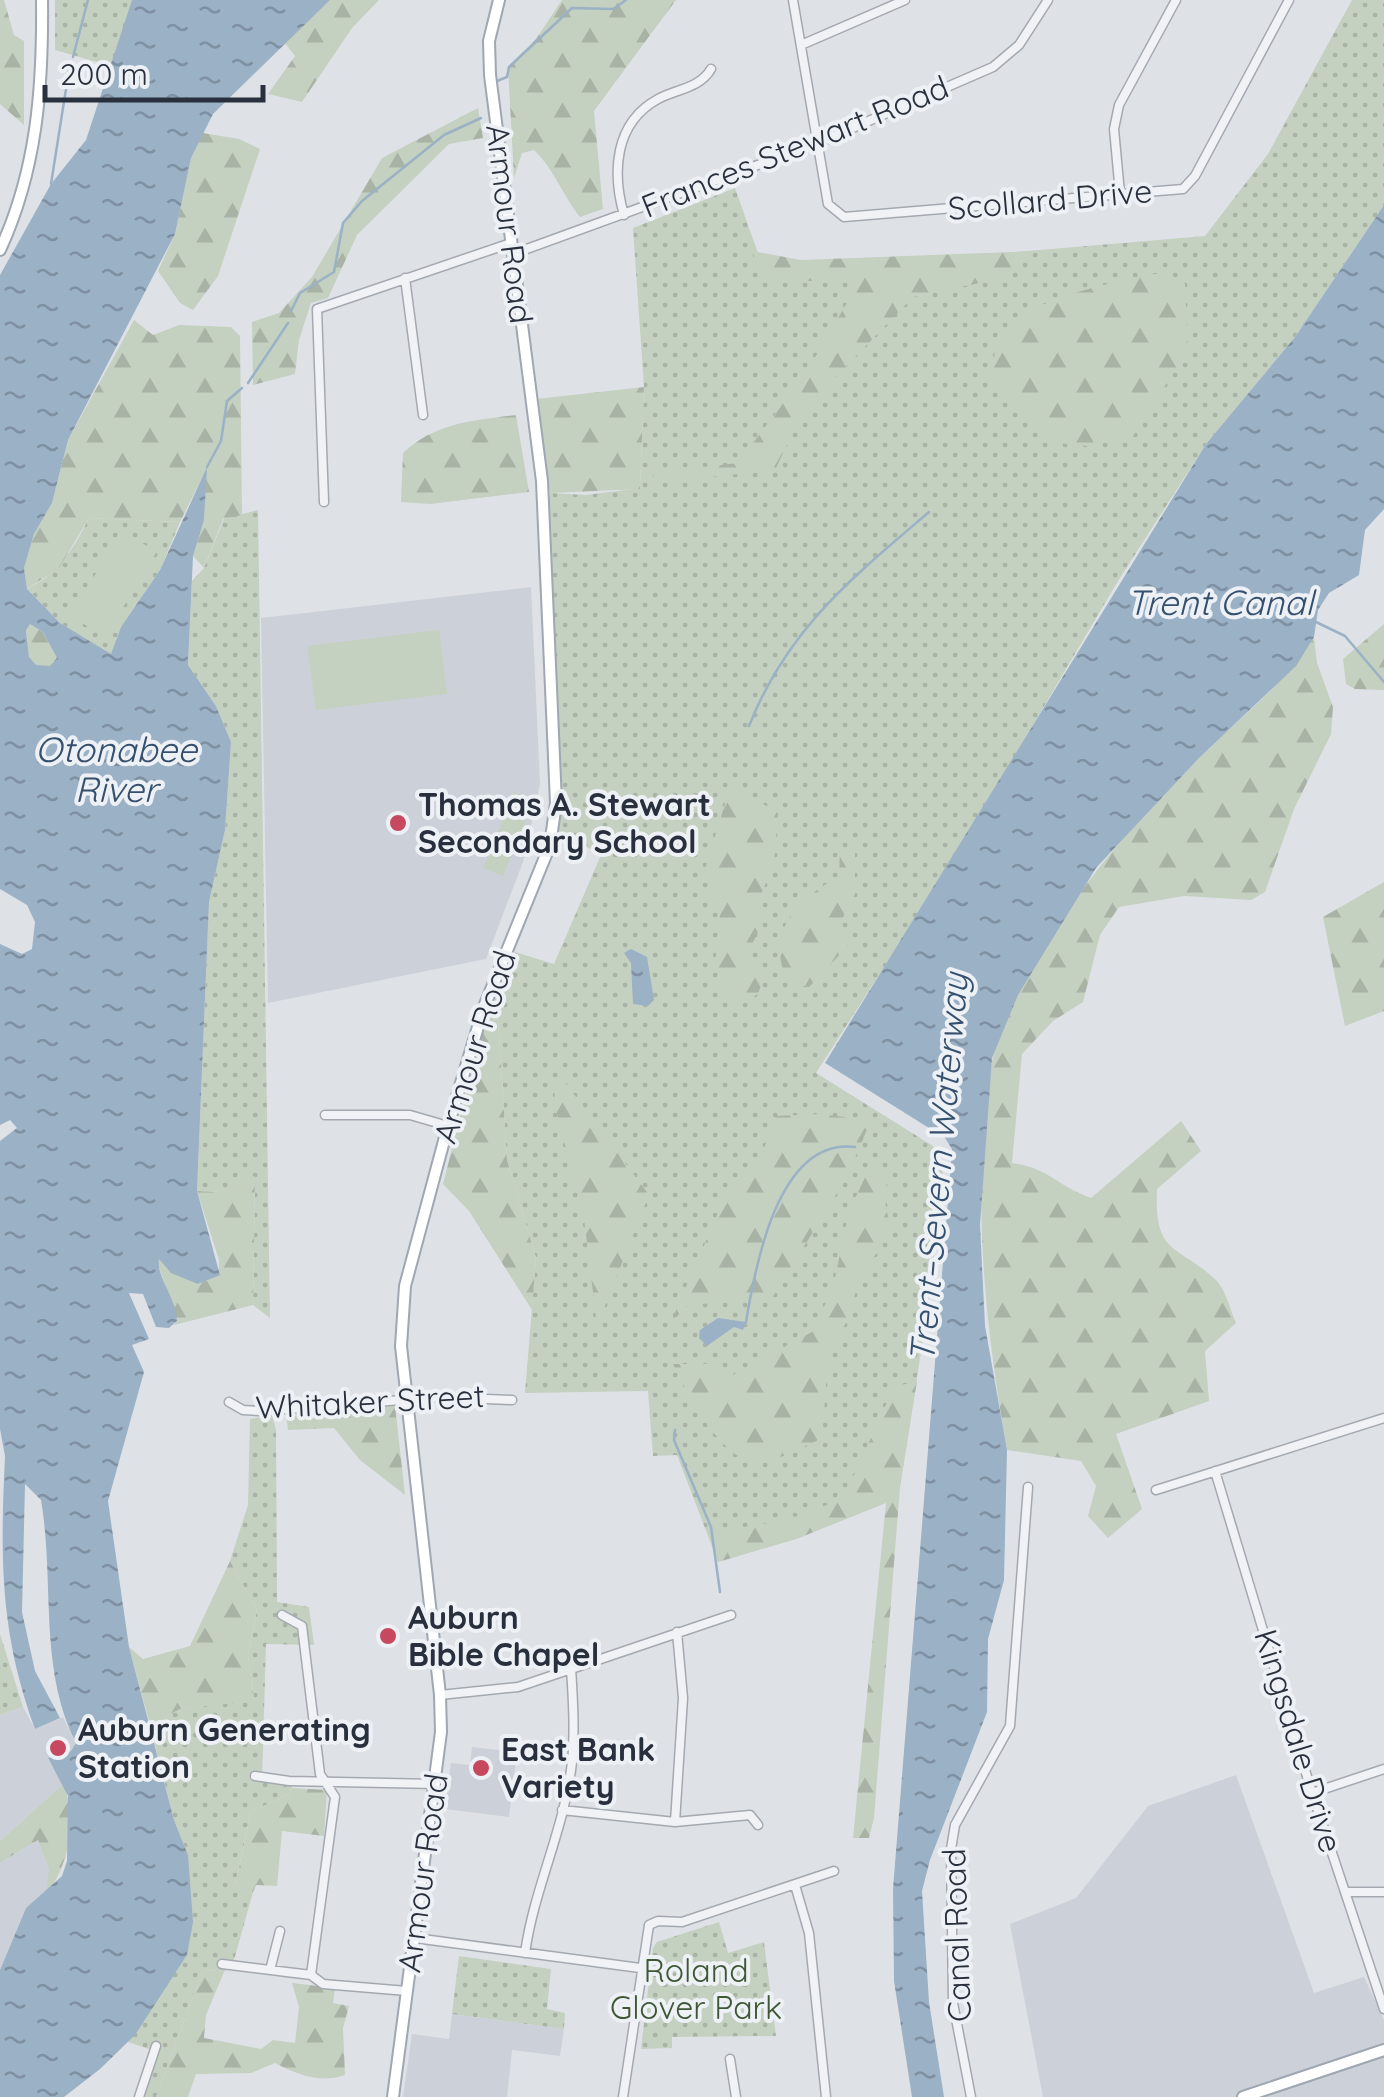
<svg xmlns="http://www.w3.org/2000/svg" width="1384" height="2097" viewBox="0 0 1384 2097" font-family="Quicksand,sans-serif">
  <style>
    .built { fill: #ccd1d9 }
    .green { fill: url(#green-dots) }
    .forest { fill: url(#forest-firs) }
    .pitch { fill: #c4d0c0 }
    .water { fill: url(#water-ripples); fill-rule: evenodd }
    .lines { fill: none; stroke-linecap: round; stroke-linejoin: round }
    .stream { stroke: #9bb1c5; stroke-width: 2.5 }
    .minor-casing { stroke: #a4a9b1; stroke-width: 11 }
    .major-casing { stroke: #9ea7b2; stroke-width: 14 }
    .minor { stroke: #f1f2f5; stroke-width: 8 }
    .major { stroke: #fff; stroke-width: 10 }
    .poi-dot { fill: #c64960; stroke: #edf1f5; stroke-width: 4 }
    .labels { text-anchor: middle; stroke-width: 8; stroke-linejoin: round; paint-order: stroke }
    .street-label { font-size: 32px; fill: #28303d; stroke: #edf1f5 }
    .poi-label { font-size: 32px; font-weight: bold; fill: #28303d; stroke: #edf1f5; text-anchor: start }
    .park-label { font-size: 32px; fill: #3e5836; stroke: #edf1f5 }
    .water-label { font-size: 35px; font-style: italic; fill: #35506e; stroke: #edf1f5 }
  </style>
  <defs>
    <pattern id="green-dots" width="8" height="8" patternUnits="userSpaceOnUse" patternTransform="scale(2.5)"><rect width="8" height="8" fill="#c4d0c0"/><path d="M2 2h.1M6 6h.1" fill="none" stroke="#a8b3a6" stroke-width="1.8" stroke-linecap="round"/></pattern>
    <pattern id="forest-firs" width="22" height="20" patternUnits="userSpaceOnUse" patternTransform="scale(2.5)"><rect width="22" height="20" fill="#c4d0c0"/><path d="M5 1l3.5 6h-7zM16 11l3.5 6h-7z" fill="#a8b3a6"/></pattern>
    <pattern id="water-ripples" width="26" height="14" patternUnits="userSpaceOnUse" patternTransform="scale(2.5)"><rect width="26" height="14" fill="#9bb1c5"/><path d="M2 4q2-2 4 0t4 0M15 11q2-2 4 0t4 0" fill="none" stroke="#7e90a1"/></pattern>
  </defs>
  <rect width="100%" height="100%" fill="#dee2e7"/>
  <path class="built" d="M531 587 540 784 523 862 486 959 268 1003 261 618Z
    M23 1707 35 1729 63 1717 76 1744 72 1751 48 1759 63 1784 0 1841V1715Z
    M472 1747 517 1752 509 1817 445 1809 451 1763 470 1765Z
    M1236 1775 1314 1993 1364 1977 1384 2020V2097H1043L1010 1924 1076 1898 1148 1806Z
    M38 1840 50 1869 46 1894 26 1908 0 1970V1863Z
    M452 2014 564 2029 560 2056 512 2050 507 2097H403L412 2034 449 2039Z"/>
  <path class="green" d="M55 0H132L114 67 55 50Z
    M1352 0H1384V205L1295 337 1206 444 1118 581 958 852 816 1073 933 1146 943 1168 928 1307 900 1487 799 1538 718 1562 677 1455 653 1456 648 1391 525 1393 536 1258 507 1160 498 1018 483 1027 515 952 554 964 601 855 557 830 546 513 550 493 586 495 640 488 644 387 633 228 735 188 765 273 1205 236 1268 154Z
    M258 510 270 1318 253 1305 255 1177 215 1192 197 1191 209 902 225 830 231 742 216 706 188 665 192 581 204 568 224 519Z
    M89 518 180 522 160 570 121 627 111 655 60 623 27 589C58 574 74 548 89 518Z
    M272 1415 276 1430 277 1602 309 1607 314 1645 266 1644 262 1781 294 1783 289 1794 251 1812 235 1885 253 1892 234 1960 224 1972 203 1969 156 2097H142L152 2050 128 2042 187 1955 188 1855 174 1820 150 1725 180 1709 254 1700 248 1655 257 1610 230 1561 248 1505 250 1419Z
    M0 1634 23 1707 0 1715Z
    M719 1922 728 1953 764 1942 776 2036 672 2037V2048L641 2049 653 1948 657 1942Z
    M459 1956 551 1969 547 2009 565 2013 564 2029 452 2014Z"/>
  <path class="forest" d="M0 0H4L14 35 24 41V125L0 104Z
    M330 0H379L352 28 302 102 268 94 295 56 284 42Z
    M562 0H676L594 111 603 209 580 217C563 196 554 169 534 150L522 153 514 178 508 67 536 39Z
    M478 108 483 138 449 144 357 235 328 298 311 303 299 340 295 374 253 385 252 322 279 313 312 277 382 158Z
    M203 133 239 139 260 149 218 276 193 310 180 303 158 271 175 234 191 158Z
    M752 251 801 260 1037 251 998 279 913 297 803 411 775 470 655 483 653 473 738 463 806 373 859 282 764 280Z
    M1166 272 1185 284 1188 350 1133 436 1088 446 1048 442 991 377C993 365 994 349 999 338 1019 298 1125 280 1166 272Z
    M134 320 153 335 179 325 231 327 240 336 242 515 223 519 204 568 193 556 204 520 206 470 180 522 89 518 59 568 27 589 24 568 34 534 52 503 68 440Z
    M644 387 640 489 550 493 536 399Z
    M516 415 529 492 430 504 401 502 403 453C434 423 474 420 516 415Z
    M30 624 43 632 57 658 50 667 36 665 29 658 26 627Z
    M1384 624V690L1355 689 1346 684 1343 659Z
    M1314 637 1317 663 1333 707 1331 734 1294 809 1265 892 1251 900 1184 896 1119 907 1100 935 1083 1002 1053 1021 1022 1054 1012 1163C1049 1168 1057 1186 1091 1198L1181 1121 1201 1151 1157 1189C1154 1256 1176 1243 1216 1280 1226 1290 1230 1310 1236 1323L1205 1351 1209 1401 1116 1434 1142 1509 1108 1538 1088 1516 1096 1486 1081 1461 1007 1450C984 1319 970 1187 993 1056 1003 994 1083 883 1126 836 1150 810 1174 784 1199 758 1238 719 1284 685 1314 637Z
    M731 784 778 813 774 864 762 892 761 926 749 950 763 979 758 994 739 1006 726 997 715 964 720 918 705 869Z
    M855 848V894L838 927 848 946 809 987 788 983C765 933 794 900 839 877L840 851Z
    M1384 882V1011L1345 1026 1323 917Z
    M498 1018 507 1160 536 1258 532 1310 469 1211 443 1184 483 1027Z
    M556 1080 564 1081 649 1195 597 1326 584 1218 554 1102Z
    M820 1114 871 1120 847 1177 772 1298 688 1305 671 1322 728 1190 763 1151 776 1116Z
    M869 1169 888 1171 885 1201 889 1222 876 1254 858 1278 852 1310 828 1359 822 1438C802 1448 772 1465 749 1460 719 1455 685 1390 673 1364H715L729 1377 812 1332 833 1288 849 1211Z
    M255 1176 253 1305 174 1325 177 1321 157 1261 160 1258 198 1284 219 1275V1260L197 1191 215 1192Z
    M917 1381 900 1487 874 1818 869 1838H853L886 1503 799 1538 718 1562 708 1533 786 1520 843 1499 894 1387Z
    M395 1406 405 1495 360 1460 334 1428 288 1430 286 1413Z
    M230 1561 257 1610 248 1655 254 1701 180 1709 150 1725 129 1647 143 1659 190 1646Z
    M63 1784C78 1818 69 1867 46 1894L49 1869 38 1840 0 1863V1841Z
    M292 1788 327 1790 324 1836 282 1831 277 1886 256 1885 253 1892 235 1886 251 1812 289 1794Z
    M203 1969 224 1972 206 2015 204 2038 261 2049 273 2040 295 2043 299 2007 292 1983 335 1988 333 2003 349 2006 343 2028 345 2075C321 2084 296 2074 275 2063L251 2073 196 2074 188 2097H156Z"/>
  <path class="pitch" d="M122 533 157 551 105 637 69 615Z
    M439 630 447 694 316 710 307 646Z
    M514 792 534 800 503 876 483 868Z"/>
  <path class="water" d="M132 0H330L213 114 191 158 175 234 68 440 52 503 34 534 24 568 27 589 60 623 111 654 121 627 160 570 207 467 204 520 193 556 188 665 216 706 231 742 225 830 209 902 197 1191 220 1275 198 1284 171 1273 159 1259C156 1277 177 1299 177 1321L169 1328 156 1327 143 1294 129 1293 149 1339 132 1345 144 1372 108 1501 129 1647 174 1820 188 1855 193 1922 187 1955 135 2035 100 2069 64 2097H0V1970L26 1908 62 1876 67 1861 68 1796 48 1758 71 1751 76 1743C38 1668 55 1582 41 1500L25 1484 22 1612 35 1671 60 1718 35 1729C0 1633 0 1560 5 1456L0 1429V1141L17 1128 10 1120 0 1125V944L22 954 32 949 35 922 27 905 0 889V275L51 184 86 140ZM30 624 43 632 57 658 50 666 36 665 29 657 26 630Z
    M1384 205V509L1365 530 1359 575 1329 593 1318 610 1314 637 1296 666 1199 758 1096 868 1018 995 992 1058 980 1225 985 1326 1007 1450 1004 1580 988 1639 987 1712 930 1860 922 1891 929 2002 944 2097H912L894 1981 893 1889 952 1149 945 1138 825 1063 1206 444 1295 337Z
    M631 949 647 957 654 1000 648 1006 633 1004 631 963 624 953Z
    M718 1318 746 1322 743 1330 734 1327 707 1346 699 1338 700 1330Z"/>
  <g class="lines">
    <path class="stream" d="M73 57 88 0
      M497 81 507 77 509 67 572 8 613 9 626 0
      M51 184 69 70
      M291 311 300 293 334 272 343 223 362 201 444 135 481 118
      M248 383 288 323
      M207 467 221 441 227 401 242 388
      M1316 622 1345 636 1384 682
      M749 726C788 628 852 578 929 512
      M746 1322C755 1267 778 1137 855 1147
      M675 1430 674 1440 711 1527 720 1592"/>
    <g class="minor-casing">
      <path id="minor" d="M793 0 828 204 844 217 1183 189 1195 176 1289 0
        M801 45 905 0
        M1120 193 1114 129 1119 105 1176 0
        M624 215C612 173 614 123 658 99 677 89 700 88 711 69
        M513 254 818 143 993 67 1019 45 1048 0
        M405 278 423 415
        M324 502 317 309 511 243
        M325 1115H410L448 1126
        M229 1402 243 1410 260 1411 440 1397 512 1400
        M1215 1471 1312 1793 1384 2009
        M1156 1490 1384 1418
        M282 1615 302 1626 320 1774 335 1797 311 1975
        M440 1695 518 1687 731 1615
        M255 1776 289 1781 436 1784
        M1312 1793 1384 1769
        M562 1810 675 1822 750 1815 758 1825
        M675 1822 683 1698 677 1632
        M795 1885 809 1933 826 2097
        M1345 1892H1384
        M415 1938 640 1968
        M525 1953C534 1888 565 1828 572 1762 575 1731 573 1699 571 1668
        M222 1964 311 1975 323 1984 407 1991
        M270 1970 280 1931
        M730 2059 736 2097
        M139 2097 156 2046
        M623 2097 649 1925 658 1921 682 1922 834 1871
        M971 2097 953 2003 951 1849 955 1825 1010 1726 1028 1487"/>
    </g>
    <g class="major-casing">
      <path id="major" d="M0 250C37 170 43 87 42 0
        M393 2097 441 1732 440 1695 401 1346 405 1286 448 1126 484 1007 550 845 556 803 542 481 490 75 489 41 499 0
        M1243 2097 1384 2050"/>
    </g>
    <use href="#minor" class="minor"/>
    <use href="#major" class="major"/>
  </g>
  <g class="poi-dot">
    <circle cx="398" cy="823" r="10"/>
    <circle cx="388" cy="1636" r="10"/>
    <circle cx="58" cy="1748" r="10"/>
    <circle cx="481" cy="1768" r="10"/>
  </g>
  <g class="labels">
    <g class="street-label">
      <text transform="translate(795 147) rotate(-22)" y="11">Frances Stewart Road</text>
      <text transform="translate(1050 200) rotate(-5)" y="11">Scollard Drive</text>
      <text transform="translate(509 224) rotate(83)" y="11">Armour Road</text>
      <text transform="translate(475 1047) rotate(-72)" y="11">Armour Road</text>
      <text transform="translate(370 1402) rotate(-3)" y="11">Whitaker Street</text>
      <text transform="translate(1298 1741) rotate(73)" y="11">Kingsdale Drive</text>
      <text transform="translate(423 1873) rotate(-82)" y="11">Armour Road</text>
      <text transform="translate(957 1935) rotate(-92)" y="11">Canal Road</text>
    </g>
    <g class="poi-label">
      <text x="418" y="816">Thomas A. Stewart<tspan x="418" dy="37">Secondary School</tspan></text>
      <text x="408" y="1629">Auburn<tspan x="408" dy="37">Bible Chapel</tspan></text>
      <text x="78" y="1741">Auburn Generating<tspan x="78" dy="37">Station</tspan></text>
      <text x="501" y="1761">East Bank<tspan x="501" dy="37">Variety</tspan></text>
    </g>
    <g class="park-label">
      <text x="696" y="1982">Roland<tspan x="696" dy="37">Glover Park</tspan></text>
    </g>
    <g class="water-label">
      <text x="1220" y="615">Trent Canal</text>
      <text x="116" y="762">Otonabee<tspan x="116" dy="40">River</tspan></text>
      <text transform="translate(939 1168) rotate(-85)" y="12">Trent–Severn Waterway</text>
    </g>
  </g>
  <path d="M45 85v15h218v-15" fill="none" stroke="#28303d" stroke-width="5"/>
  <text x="60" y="85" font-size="30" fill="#28303d" stroke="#edf1f5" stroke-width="8" paint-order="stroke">200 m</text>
</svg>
